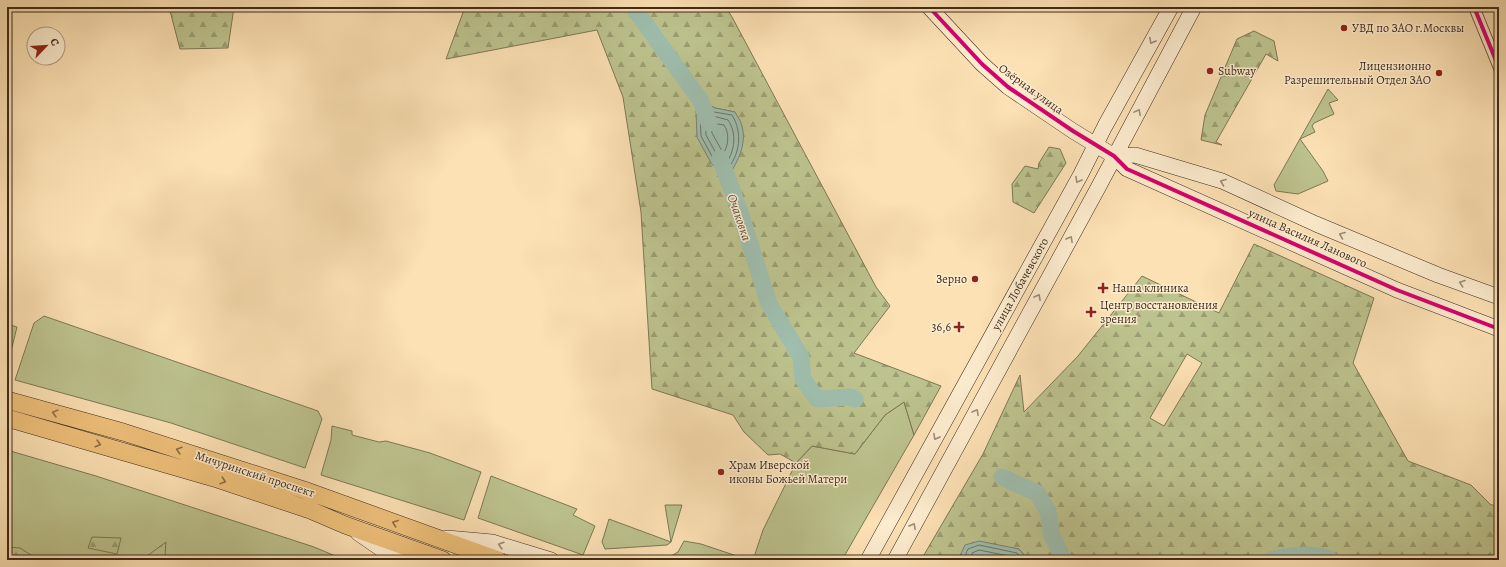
<svg xmlns="http://www.w3.org/2000/svg" width="1506" height="567" viewBox="0 0 1506 567" font-family="Alegreya,serif">
  <style>
    .green { fill: #bdc38e; stroke: #7e7756 }
    .forest { fill: url(#forest-firs); stroke: #7e7756; fill-rule: evenodd }
    .water { fill: #9fbeae; stroke: #798374 }
    .lines { fill: none; stroke-linecap: round; stroke-linejoin: round }
    .shore { stroke: #6f7466; stroke-width: 1 }
    .river { stroke: #9fbeae; stroke-width: 17 }
    .street-casing { stroke: #6e5843; stroke-width: 12 }
    .secondary-casing { stroke: #3f2b1d; stroke-width: 16 }
    .primary-casing { stroke: #3f2b1d; stroke-width: 18 }
    .street { stroke: #fdecce; stroke-width: 10 }
    .secondary { stroke: #fdecce; stroke-width: 15 }
    .primary { stroke: #eec07a; stroke-width: 17 }
    .cycleway-casing { stroke: #fdecce; stroke-width: 6 }
    .cycleway { stroke: #d6006c; stroke-width: 4 }
    .oneway { stroke: #9e8c76 }
    .oneway2 { stroke: #8e6e47 }
    .poi-dot { fill: #8f2418; stroke: #fdecce; stroke-width: 1.5 }
    .labels { text-anchor: middle; stroke-width: 3; stroke-linejoin: round; paint-order: stroke }
    .poi-label { font-size: 12px; fill: #3f2b1d; stroke: #fdecce; text-anchor: start }
    .street-label { font-size: 12px; fill: #3f2b1d; stroke: #fdecce }
    .water-label { font-size: 13px; font-style: italic; fill: #575041; stroke: #fdecce }
  </style>
  <defs>
    <pattern id="forest-firs" width="22" height="20" patternUnits="userSpaceOnUse"><rect width="22" height="20" fill="#bdc38e"/><path d="M5 1l3.5 6h-7zM16 11l3.5 6h-7z" fill="#9b9f73"/></pattern>
  </defs>
  <rect width="100%" height="100%" fill="#fce1b4"/>
  <filter id="stains"><feTurbulence type="fractalNoise" baseFrequency=".005" numOctaves="4"/><feColorMatrix values="0 0 0 0 .2 0 0 0 0 .09 0 0 0 0 .02 0 0 0 .5 -.17"/></filter>
  <radialGradient id="worn" r=".72"><stop offset=".6" stop-color="#630" stop-opacity="0"/><stop offset="1" stop-color="#630" stop-opacity=".3"/></radialGradient>
  <path class="green" d="M1328 89 1338 100 1329 103 1334 114 1314 123 1312 126 1315 132 1300 139 1323 171 1328 181 1298 194 1276 191 1274 185Z
    M44 316 318 411 322 419 305 468 171 423 15 380 34 323Z
    M7 324 17 327 7 368Z
    M904 402 914 435 842 560H753L763 530 796 463 812 446 855 454 885 415Z
    M332 426 352 431V435L379 442 386 441 430 453 481 472 464 520 321 475 331 440Z
    M7 450 96 476 314 547 345 560H7Z
    M491 476 577 509 573 515 595 526 583 555 478 518Z
    M665 505H682L671 542 667 545 605 549 602 542 609 519 671 542Z
    M684 541 701 544 749 560H614V559L671 556 678 552Z"/>
  <path class="forest" d="M169 7H234L228 48 180 49Z
    M465 7H726L732 17 876 287 890 306 854 353 941 386 914 435 904 402 885 415 855 454 812 446 796 463 780 454 768 455 744 432 733 415 652 389 641 212 623 97 597 30 446 59ZM701 101 715 108 735 112 727 178 711 163Z
    M1254 31 1274 41 1278 61 1266 54 1216 142 1222 145 1201 140 1205 115 1237 39Z
    M1049 147 1060 149 1066 163 1034 213 1013 202 1012 184 1025 166 1038 169 1039 163Z
    M1254 244 1374 298 1353 363 1408 461 1471 485 1491 505H1499V560H1026V557L1019 549 999 546 961 554 965 560H921L983 454 1020 375 1024 412 1078 356 1142 276 1219 313ZM1187 354 1202 363 1164 426 1150 418Z
    M92 537 121 538 117 554 88 548Z
    M166 542 165 556 162 560H152L147 556Z
    M7 547 20 548 31 555 27 560H7Z"/>
  <path class="water" d="M701 101 715 108 735 112C737 116 741 121 742 126 747 146 737 162 727 179L711 163 697 137 696 111Z
    M979 541 1019 549 1026 557V560H965L961 554 965 545Z"/>
  <g class="lines">
    <path class="shore" d="M704 107 714 112 732 115C743 133 740 155 726 171L714 160 701 136 700 112Z
      M706 114 728 120C737 133 735 151 726 163L718 157 706 135 705 116Z
      M712 123 724 125C729 132 729 144 724 152L722 151 712 133Z
      M968 560 966 553 968 549 979 545 1017 553 1022 560
      M973 560 972 553 979 550 1014 557 1016 560"/>
    <path class="river" d="M633 7 701 101 709 123
      M720 158 740 212 769 304 801 357 803 379 817 399 850 397 855 399
      M1002 477 1037 493 1048 511 1052 536 1064 560
      M1272 560C1286 554 1317 553 1331 560"/>
    <g class="street-casing">
      <path id="street" d="M1474 7 1499 68"/>
    </g>
    <g class="secondary-casing">
      <path id="secondary" d="M929 7 982 64 1008 87 1073 131 1114 156 1127 169 1397 290 1499 329
        M1114 156 1135 155 1222 181 1316 224 1438 275 1499 297
        M358 533 387 553 404 560
        M447 538 492 542 551 560
        M868 560 1081 174 1105 126 1171 7
        M895 560 1099 186 1194 7"/>
    </g>
    <g class="primary-casing">
      <path id="primary" d="M7 400 123 432 304 490 498 560
        M7 418 214 478 310 510 345 525 443 560"/>
    </g>
    <use href="#street" class="street"/>
    <use href="#secondary" class="secondary"/>
    <use href="#primary" class="primary"/>
    <g class="cycleway-casing">
      <path id="cycleway" d="M929 7 982 64 1008 87 1073 131 1114 156 1127 169 1397 290 1499 329
        M1474 7 1499 68"/>
    </g>
    <use href="#cycleway" class="cycleway"/>
  </g>
  <defs><path id="oneway-chevron" d="M-2-3.5L2.5 0L-2 3.5" fill="none" stroke-width="1.6" stroke-linecap="round" stroke-linejoin="round"/></defs>
  <g class="oneway">
    <use href="#oneway-chevron" transform="translate(1152 41) rotate(119)"/>
    <use href="#oneway-chevron" transform="translate(1138 112) rotate(-62)"/>
    <use href="#oneway-chevron" transform="translate(1078 180) rotate(119)"/>
    <use href="#oneway-chevron" transform="translate(1223 182) rotate(-159)"/>
    <use href="#oneway-chevron" transform="translate(1342 235) rotate(-158)"/>
    <use href="#oneway-chevron" transform="translate(1070 239) rotate(-61)"/>
    <use href="#oneway-chevron" transform="translate(1462 283) rotate(-160)"/>
    <use href="#oneway-chevron" transform="translate(1038 297) rotate(-61)"/>
    <use href="#oneway-chevron" transform="translate(976 412) rotate(-61)"/>
    <use href="#oneway-chevron" transform="translate(936 437) rotate(119)"/>
    <use href="#oneway-chevron" transform="translate(913 526) rotate(-61)"/>
    <use href="#oneway-chevron" transform="translate(501 545) rotate(-163)"/>
  </g>
  <g class="oneway2">
    <use href="#oneway-chevron" transform="translate(55 413) rotate(-165)"/>
    <use href="#oneway-chevron" transform="translate(98 444) rotate(16)"/>
    <use href="#oneway-chevron" transform="translate(179 450) rotate(-163)"/>
    <use href="#oneway-chevron" transform="translate(223 481) rotate(18)"/>
    <use href="#oneway-chevron" transform="translate(395 523) rotate(-160)"/>
  </g>
  <g class="poi-dot">
    <circle cx="1344" cy="28" r="4"/>
    <circle cx="1210" cy="71" r="4"/>
    <circle cx="1439" cy="73" r="4"/>
    <circle cx="975" cy="279" r="4"/>
    <path d="M1101 282h4v4h4v4h-4v4h-4v-4h-4v-4h4z"/>
    <path d="M1089 306h4v4h4v4h-4v4h-4v-4h-4v-4h4z"/>
    <path d="M957 321h4v4h4v4h-4v4h-4v-4h-4v-4h4z"/>
    <circle cx="721" cy="472" r="4"/>
  </g>
  <g class="labels">
    <g class="poi-label">
      <text x="1352" y="32">УВД по ЗАО г.Москвы</text>
      <text x="1431" y="70" text-anchor="end">Лицензионно<tspan x="1431" dy="14">Разрешительный Отдел ЗАО</tspan></text>
      <text x="1218" y="75">Subway</text>
      <text x="967" y="283" text-anchor="end">Зерно</text>
      <text x="1112" y="292">Наша клиника</text>
      <text x="1100" y="309">Центр восстановления<tspan x="1100" dy="14">зрения</tspan></text>
      <text x="951" y="331" text-anchor="end">36,6</text>
      <text x="729" y="469">Храм Иверской<tspan x="729" dy="14">иконы Божьей Матери</tspan></text>
    </g>
    <g class="street-label">
      <text transform="translate(1031 89) rotate(36)" y="4">Озёрная улица</text>
      <text transform="translate(1308 238) rotate(24)" y="4">улица Василия Ланового</text>
      <text transform="translate(1020 284) rotate(-61)" y="4">улица Лобачевского</text>
      <text transform="translate(255 474) rotate(18)" y="4">Мичуринский проспект</text>
    </g>
    <g class="water-label">
      <text transform="translate(740 217) rotate(71)" y="5">Очаковка</text>
    </g>
  </g>
  <rect width="1506" height="567" fill="none" stroke="#fce1b4" stroke-width="24"/>
  <rect x="8" y="8" width="1490" height="551" fill="none" stroke="#3f2b1d" stroke-width="2"/>
  <rect x="12" y="12" width="1482" height="543" fill="none" stroke="#3f2b1d"/>
  <g transform="translate(46 46) rotate(65)"><circle r="19" fill="#fdecce" stroke="#b19f87"/>
  <path d="M0-3L7 15L0 10L-7 15Z" fill="#8f2418"/>
  <text y="-6" font-size="11" font-weight="bold" text-anchor="middle" fill="#3f2b1d">С</text>
  </g>
  <rect width="100%" height="100%" filter="url(#stains)"/>
  <rect width="100%" height="100%" fill="url(#worn)"/>
</svg>
